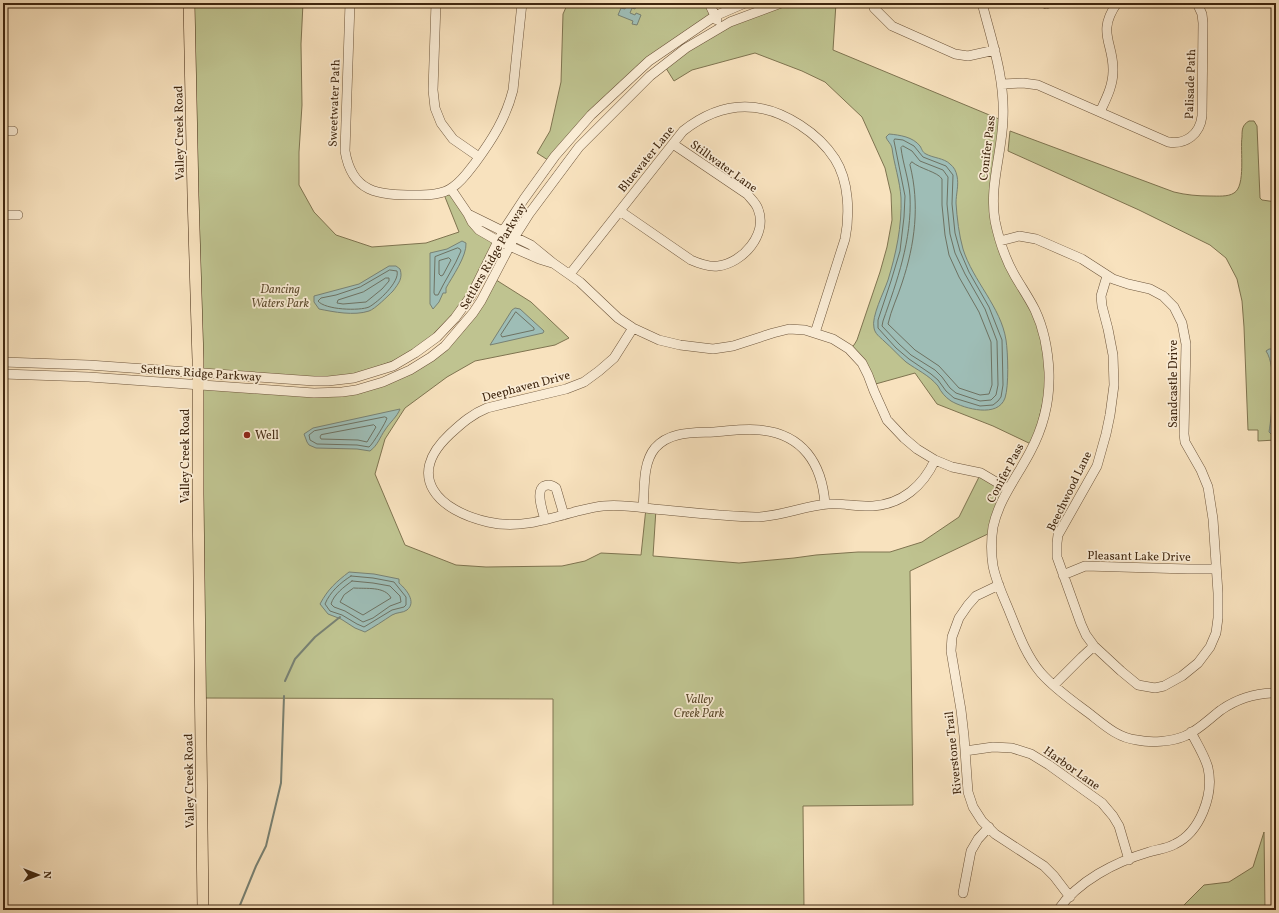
<svg xmlns="http://www.w3.org/2000/svg" width="1279" height="913" viewBox="0 0 1279 913" font-family="Vollkorn,serif">
  <style>
    .green { fill: #bfc390; stroke: #7f7450 }
    .water { fill: #9ebdb6; stroke: #788173 }
    .lines { fill: none; stroke-linecap: round; stroke-linejoin: round }
    .shore { stroke: #6e7262; stroke-width: 1 }
    .stream { stroke: #788173; stroke-width: 2 }
    .minor-casing { stroke: #6d553b; stroke-width: 10 }
    .major-casing { stroke: #3f260f; stroke-width: 12 }
    .minor { stroke: #faecd5; stroke-width: 9 }
    .major { stroke: #f8e2be; stroke-width: 11 }
    .poi-dot { fill: #8f2418; stroke: #faecd5; stroke-width: 1.5 }
    .labels { text-anchor: middle; stroke-width: 3.5; stroke-linejoin: round; paint-order: stroke }
    .street-label { font-size: 12px; fill: #3f260f; stroke: #faecd5 }
    .park-label { font-size: 12px; font-style: italic; fill: #5f4d2f; stroke: #faecd5 }
    .poi-label { font-size: 12px; fill: #3f260f; stroke: #faecd5; text-anchor: start }
  </style>
  <rect width="100%" height="100%" fill="#f8e2be"/>
  <filter id="stains"><feTurbulence type="fractalNoise" baseFrequency=".005" numOctaves="4"/><feColorMatrix values="0 0 0 0 .2 0 0 0 0 .09 0 0 0 0 .02 0 0 0 .5 -.17"/></filter>
  <radialGradient id="worn" r=".72"><stop offset=".6" stop-color="#630" stop-opacity="0"/><stop offset="1" stop-color="#630" stop-opacity=".3"/></radialGradient>
  <path class="green" d="M189 3H303L301 44 302 105 299 152V185L314 212 336 235 372 247 426 243 459 232 443 192 451 189 472 223 498 241 471 296 415 353 341 380 198 372Z
    M568 3H709L715 16 649 61 551 162 537 153 550 131 561 82 563 14Z
    M781 3H836L833 50 999 119 997 165V232L1036 312 1049 376 1033 445 993 426 937 404 915 373 872 385 849 349 854 345 857 340 880 272 887 247 892 220 891 194 885 168 862 117 825 82 802 71 755 53 692 70 674 81 664 65 721 27Z
    M1249 121H1254L1257 126 1260 198 1262 200 1276 202V440L1258 441V430H1248L1244 327 1242 301 1237 279 1226 258 1210 245 1139 210 1008 151 1010 131 1174 192C1186 195 1198 196 1210 196 1218 196 1228 197 1234 193 1246 186 1240 150 1242 137 1242 130 1242 125 1249 121Z
    M493 278 531 302 569 338 555 345 475 361 447 377 405 408 385 439 375 474 405 545 456 565 486 567 562 566 585 561 601 553 641 555 646 508 656 509 653 556 739 563 794 558 816 555 858 552H890L922 542 959 517 981 473 1008 489 992 532 910 571 913 805 803 806 804 910H553V699L200 698 198 384 329 393 383 382 445 346Z
    M1264 832 1265 910H1179L1204 885 1229 882 1253 867Z"/>
  <path class="water" d="M627 3 637 4 635 9 632 8 630 13 635 15 636 13 641 15 637 25 632 24 633 21 618 15 621 8 625 9Z
    M889 134C900 135 913 137 920 146 922 149 922 152 926 154 933 158 944 158 950 164 954 167 956 171 957 176 959 185 956 194 956 203 957 218 959 235 963 249 973 281 1001 307 1006 340 1008 353 1009 386 1005 398 998 418 965 409 951 401 945 397 941 392 938 386 929 375 917 370 906 362 898 355 892 348 884 341 880 337 875 334 874 328 871 317 884 292 888 280 896 254 902 226 901 198 900 181 894 164 892 148 891 143 887 141 886 137Z
    M462 241 466 243C467 256 452 277 446 288V293H443L439 302 433 309 430 304V253L447 249Z
    M389 266H396L400 269C403 278 399 283 393 291 388 296 375 309 369 311 354 316 334 312 319 309L314 302V296L359 284Z
    M515 308 520 309 544 331 543 333 490 345 512 310Z
    M1269 349H1276V433L1271 434 1269 432C1272 413 1277 367 1266 351Z
    M400 409C397 417 390 422 385 430 380 437 378 445 370 451L357 449 316 448 309 445 307 442 304 434 313 428Z
    M349 572 374 574 399 579V583C406 589 417 602 407 610 403 613 397 612 392 615 383 621 374 627 365 632L355 628 341 619 328 614 320 604C328 589 336 582 349 572Z"/>
  <g class="lines">
    <path class="shore" d="M895 139 903 140 914 146 923 157 946 166 953 175 952 204 955 233 960 251 969 272 989 307 1002 340 1003 385 1001 397 998 401 993 405 980 406 954 398 946 391 938 380 931 374 909 359 896 348 878 328V320L891 281 900 251 904 217 905 196 894 141Z
      M903 146 912 151 920 161 943 170 948 177 947 204 950 234 955 253 965 274 985 309 997 341 998 385 996 395 991 400 980 401 956 393 950 388 942 377 935 370 911 355 899 344 882 326 883 321C897 281 912 240 910 196 909 180 903 164 901 148Z
      M912 162C920 169 938 172 942 179V205L945 235 949 255 959 277 979 312 991 342 992 385 989 394 980 395 959 388 939 366 915 350 888 324C891 310 898 296 902 283 915 244 920 205 910 165Z
      M458 248 460 249 461 251C455 266 445 280 438 295H435L434 293 435 257Z
      M449 258 451 260 443 275 441 276 439 274V261Z
      M390 270 397 271C400 282 378 302 369 307 360 311 325 310 318 301L321 298 336 295 360 287Z
      M386 278H389V281L382 289 366 302 343 304 337 303 338 300 363 292Z
      M516 312 534 328V330L502 337 501 335Z
      M1276 353 1273 355 1275 360 1276 400
      M385 417 387 418C386 422 373 444 369 447L357 445 317 444 310 440 309 435 314 431Z
      M374 425 376 427 367 442 358 440 321 439 320 437 321 435Z
      M351 576 373 578 394 582 406 597V605L404 607 392 610 364 627 357 624 342 615 330 611 325 604C330 592 340 583 351 576Z
      M352 581 373 583 390 586 400 596 401 602 390 606 373 618 363 622 345 611 334 607 331 604C334 594 344 587 352 581Z
      M354 588C366 589 385 586 391 598L363 615 340 602 344 595Z"/>
    <path class="stream" d="M285 681 295 659 315 637 340 617
      M238 910 256 866 266 846 281 783 284 696"/>
    <g class="minor-casing">
      <path id="minor" d="M350 3 345 151C352 193 378 195 415 195 427 195 443 195 453 187 462 181 468 172 475 163 492 140 506 118 513 90L522 3
        M436 3 433 90 435 108 441 123 453 139 479 157
        M709 3 717 20
        M982 3C992 42 1005 78 1003 119 1002 153 989 186 995 221 999 240 1005 259 1015 276 1022 288 1029 298 1035 310 1044 329 1048 351 1049 372 1050 400 1043 428 1030 452 1017 477 999 499 993 527 991 540 991 553 993 566 996 581 1002 594 1008 608 1017 630 1025 654 1041 673 1055 689 1074 702 1090 714 1104 725 1118 738 1137 740 1151 743 1171 742 1185 736 1199 730 1209 719 1221 710 1237 699 1256 693 1276 693
        M1046 4 1049 3
        M874 8 892 26 955 54 968 56 995 50
        M1002 84 1023 83 1038 85 1168 142C1186 145 1200 134 1202 116L1203 23 1202 14 1197 3
        M1100 112C1106 99 1113 86 1113 71 1114 43 1096 33 1117 3
        M3 131H13
        M451 189 468 214 472 222 479 230 498 241 539 259 552 263
        M620 211 691 260C700 264 709 267 718 266 743 263 768 234 758 209 756 203 751 199 747 194L673 144
        M468 214 531 245 553 263 580 282 618 318 633 328 659 340 680 345 713 349 733 346 773 333 789 329 805 330 833 339 849 349 862 363 868 375 874 391 887 420 904 438 917 449 935 460 952 467 981 473 1008 489
        M3 215H18
        M1000 241 1019 236 1036 239 1082 259 1113 279 1128 284 1150 289 1163 296 1174 307 1182 323 1186 344 1184 434 1185 442 1201 470 1208 487 1213 519 1218 593V618L1216 633 1210 647 1198 663 1182 676 1164 686 1155 688 1138 685 1121 671 1094 646 1086 635 1081 624 1057 557V543L1058 535 1097 466 1106 434 1110 415 1114 385 1113 355 1108 329 1102 306 1101 296 1107 276
        M570 274 683 131C721 101 760 99 800 125 814 134 826 145 835 159 849 181 850 214 845 239L815 333
        M633 328 614 358 599 371 584 382 566 389 487 408C472 414 462 423 450 434 404 477 439 511 488 522 517 529 546 520 574 512 583 510 593 507 603 506 620 504 638 507 654 509 688 512 721 516 755 517 780 517 803 506 828 504 843 503 858 507 873 506 902 504 923 486 935 460
        M3 362 89 365 314 381H328L354 378 393 366 415 353 437 337 455 318 471 296 503 231 524 199 555 156 591 115 649 61 715 16 745 3
        M3 374 89 377 314 393 342 392 356 390 383 382 410 370 431 357 445 346 473 313 481 301 515 236 529 214 579 147 650 76 686 48 730 22 781 3
        M643 507C645 489 642 464 655 448 670 431 693 433 714 432 729 431 745 428 760 430 803 434 822 464 825 504
        M545 520C543 512 535 491 544 486 548 484 552 485 556 488L564 515
        M1063 575 1085 566 1188 569H1216
        M999 585 976 596 968 605 959 618 952 637 951 651 961 710 964 736 968 792 973 807 982 821 995 834 1044 866 1054 876 1070 897
        M1054 685 1082 657 1094 646
        M965 751 993 747 1012 748 1031 754 1049 765 1102 803 1113 816 1119 826 1129 860
        M963 893 971 851 978 839 989 827
        M1058 910C1078 881 1115 862 1149 852 1158 849 1166 849 1175 844 1200 832 1214 795 1208 768 1205 756 1197 744 1191 732"/>
    </g>
    <g class="major-casing">
      <path id="major" d="M189 3 193 195 198 360V494L203 910"/>
    </g>
    <use href="#minor" class="minor"/>
    <use href="#major" class="major"/>
  </g>
  <circle class="poi-dot" cx="247" cy="435" r="4"/>
  <g class="labels">
    <g class="street-label">
      <text transform="translate(1190 84) rotate(-88)" y="4">Palisade Path</text>
      <text transform="translate(334 103) rotate(-88)" y="4">Sweetwater Path</text>
      <text transform="translate(179 133) rotate(-91)" y="4">Valley Creek Road</text>
      <text transform="translate(987 148) rotate(-83)" y="4">Conifer Pass</text>
      <text transform="translate(646 159) rotate(-51)" y="4">Bluewater Lane</text>
      <text transform="translate(724 166) rotate(36)" y="4">Stillwater Lane</text>
      <text transform="translate(493 256) rotate(-60)" y="4">Settlers Ridge Parkway</text>
      <text transform="translate(201 373) rotate(4)" y="4">Settlers Ridge Parkway</text>
      <text transform="translate(1173 384) rotate(-90)" y="4">Sandcastle Drive</text>
      <text transform="translate(526 386) rotate(-15)" y="4">Deephaven Drive</text>
      <text transform="translate(185 456) rotate(-90)" y="4">Valley Creek Road</text>
      <text transform="translate(1005 473) rotate(-62)" y="4">Conifer Pass</text>
      <text transform="translate(1069 491) rotate(-64)" y="4">Beechwood Lane</text>
      <text transform="translate(1139 556) rotate(1)" y="4">Pleasant Lake Drive</text>
      <text transform="translate(953 753) rotate(-96)" y="4">Riverstone Trail</text>
      <text transform="translate(1072 768) rotate(35)" y="4">Harbor Lane</text>
      <text transform="translate(189 781) rotate(-91)" y="4">Valley Creek Road</text>
    </g>
    <g class="park-label">
      <text x="280" y="293">Dancing<tspan x="280" dy="14">Waters Park</tspan></text>
      <text x="699" y="703">Valley<tspan x="699" dy="14">Creek Park</tspan></text>
    </g>
    <g class="poi-label">
      <text x="255" y="439">Well</text>
    </g>
  </g>
  <rect width="1279" height="913" fill="none" stroke="#f8e2be" stroke-width="16"/>
  <rect x="4" y="4" width="1271" height="905" fill="none" stroke="#3f260f" stroke-width="2"/>
  <rect x="8" y="8" width="1263" height="897" fill="none" stroke="#3f260f"/>
  <g transform="translate(38 875) rotate(90)" stroke="#faecd5" stroke-width="3" paint-order="stroke">
  <path d="M0-3L7 15L0 10L-7 15Z" fill="#3f260f"/>
  <text y="-6" font-size="11" font-weight="bold" text-anchor="middle" fill="#3f260f">N</text>
  </g>
  <rect width="100%" height="100%" filter="url(#stains)"/>
  <rect width="100%" height="100%" fill="url(#worn)"/>
</svg>
